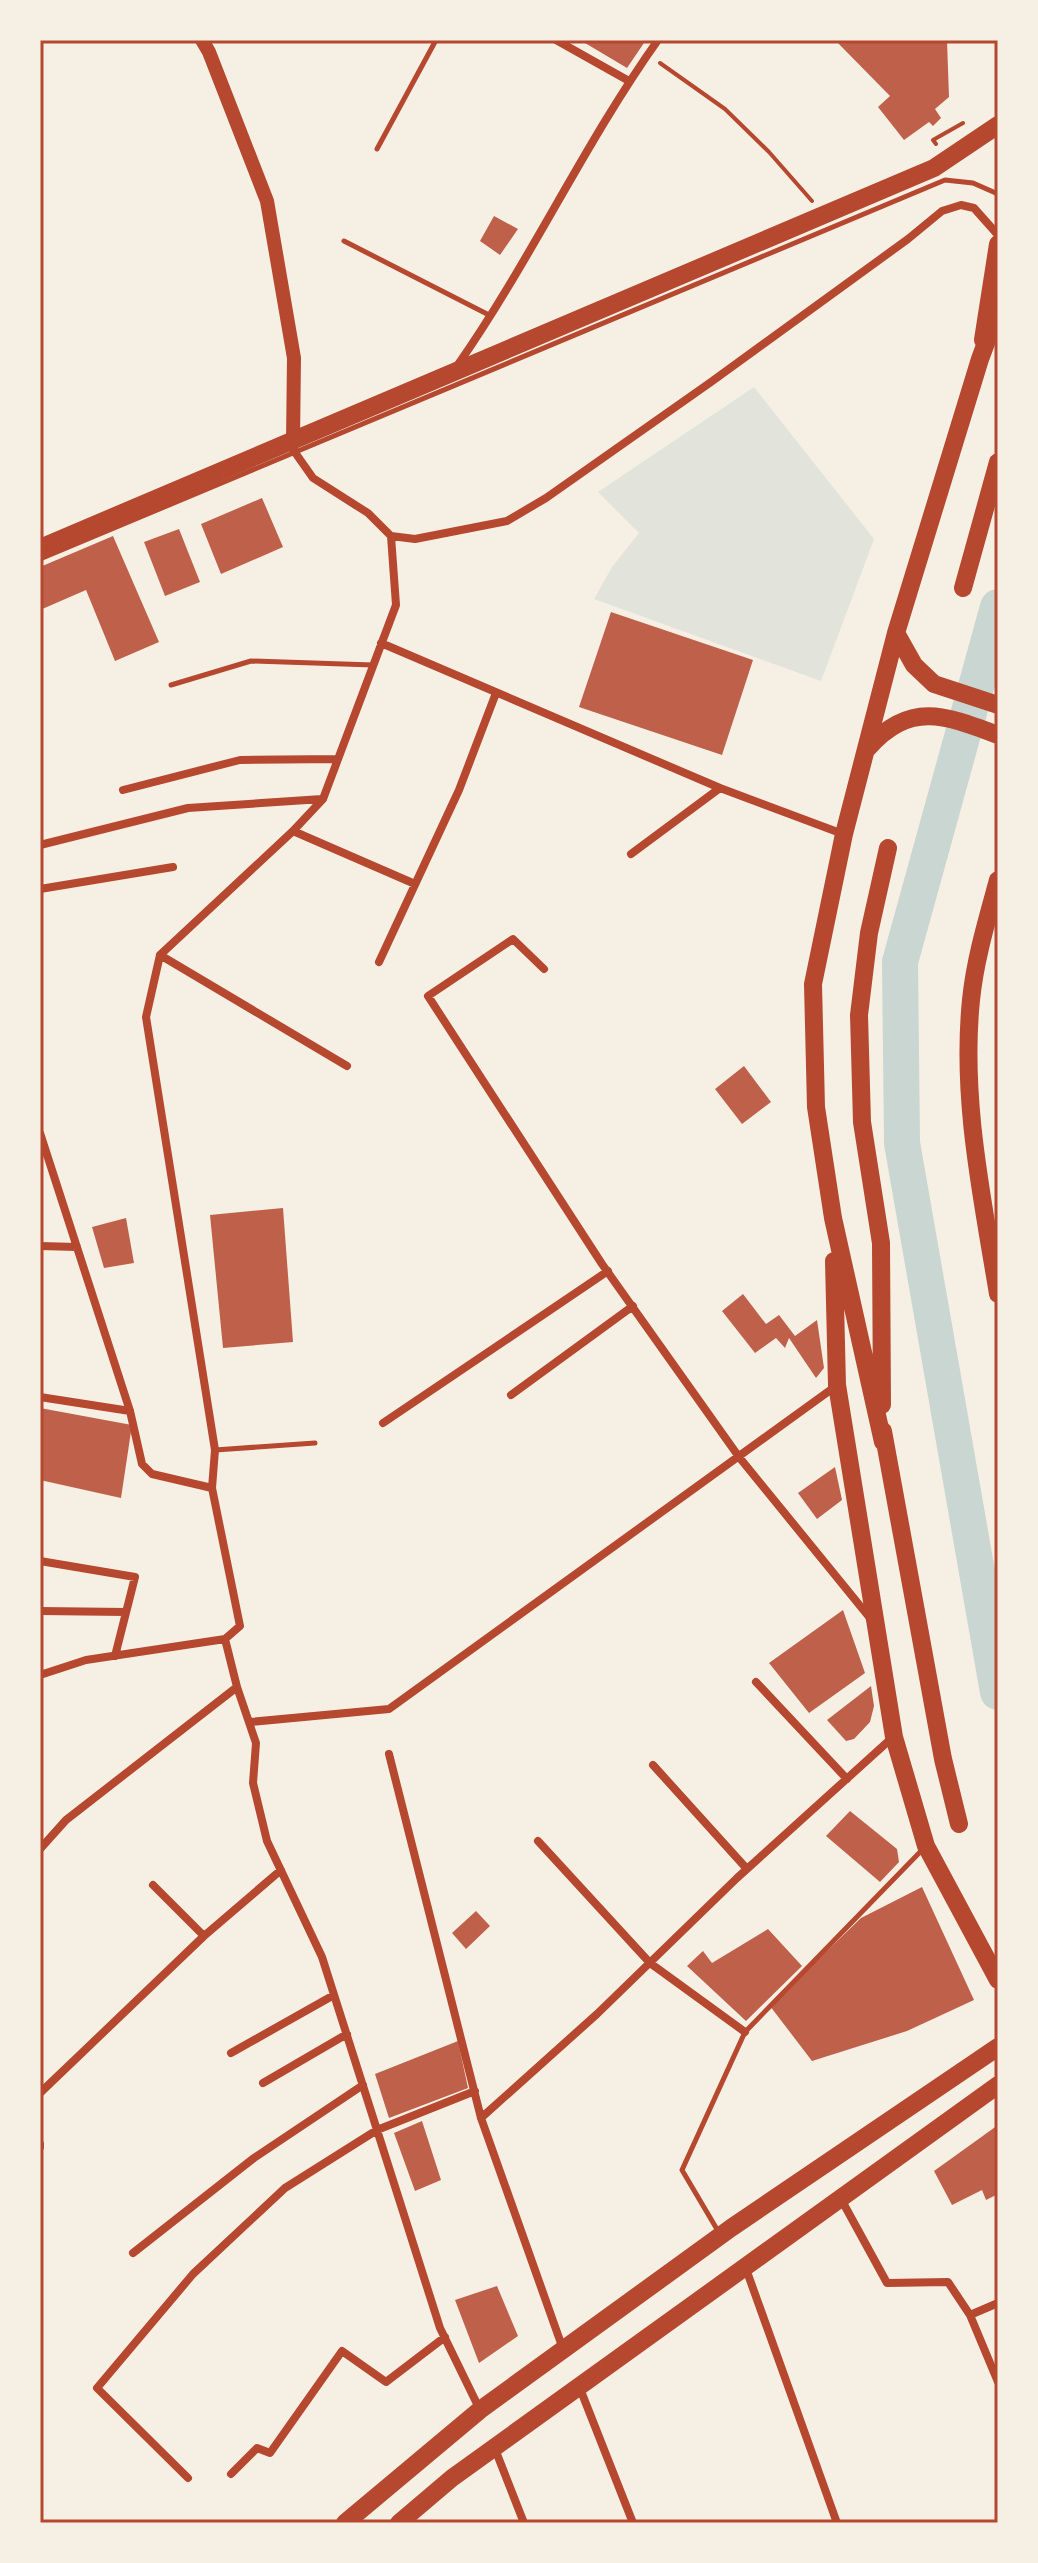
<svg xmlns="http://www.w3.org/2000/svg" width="1038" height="2563" viewBox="0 0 1038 2563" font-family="'Crimson Pro',serif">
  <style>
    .green { fill: #e2e4dc }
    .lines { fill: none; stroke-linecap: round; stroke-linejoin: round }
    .river { stroke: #c9d6d2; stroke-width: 36 }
    .building { fill: #bf614a }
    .path { stroke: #b5482f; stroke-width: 4 }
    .service { stroke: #b5482f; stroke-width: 5 }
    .minor { stroke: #b5482f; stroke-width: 8 }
    .tertiary { stroke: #b5482f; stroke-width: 14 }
    .primary { stroke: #b5482f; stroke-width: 18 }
    .trunk { stroke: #b5482f; stroke-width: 18 }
    .neatline { fill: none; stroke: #b5482f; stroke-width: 3 }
  </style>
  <rect width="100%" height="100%" fill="#f6efe4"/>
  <path class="green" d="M754 387 874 539 821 681 594 599 612 567 639 533 598 492Z"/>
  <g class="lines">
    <path class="river" d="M998 607 900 962 902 1143 998 1692"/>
  </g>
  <path class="building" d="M580 40H646L627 68Z
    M835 40H947L949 97 935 109 941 118 933 126 929 122 904 140 878 107 890 96Z
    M494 216 518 229 500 255 480 241Z
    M262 498 283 547 221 574 201 524Z
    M179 529 200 582 165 596 144 542Z
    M113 536 159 642 115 661 86 590 40 610V567Z
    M611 612 753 660 722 755 579 707Z
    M744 1066 771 1102 742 1124 715 1089Z
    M283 1208 293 1342 223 1348 210 1215Z
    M126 1218 134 1263 104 1268 92 1227Z
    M743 1294 766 1324 779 1315 795 1336 817 1320 824 1368 816 1378 789 1338 785 1348 776 1338 755 1353 722 1311Z
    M40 1408 132 1425 121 1498 40 1480Z
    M835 1467 842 1500 817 1519 798 1493Z
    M843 1610 865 1673 809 1713 769 1663Z
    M871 1686 874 1706 870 1722 854 1739 846 1741 827 1720Z
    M850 1811 897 1849 899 1862 880 1882 826 1836Z
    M922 1887 974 2000 907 2031 812 2061 770 2006 861 1918Z
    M476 1911 490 1926 466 1949 452 1933Z
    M768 1929 802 1966 746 2021 687 1966 703 1951 712 1963Z
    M458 2041 468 2088 389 2118 375 2074Z
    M422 2121 441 2180 415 2191 394 2133Z
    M998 2125V2194L986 2200 982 2190 952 2205 934 2171Z
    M497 2286 518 2336 479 2363 455 2300Z"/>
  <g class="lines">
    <path class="path" d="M660 63 725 109 769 152 812 201
      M936 144 933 140 963 123"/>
    <path class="service" d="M377 149 436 40
      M344 241 491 316
      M40 559 945 180 973 183 998 194
      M171 685 251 661 373 665
      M215 1450 315 1443
      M718 2231 682 2170 745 2032 923 1849"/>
    <path class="minor" d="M556 40 629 81
      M457 366C530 262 584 144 658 40
      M293 441 294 451 313 478 368 513 391 536 415 539 507 521 546 498 711 382 908 239 942 211 961 205 974 208 998 235
      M381 643 720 788 843 834
      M123 790 240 760 338 759
      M293 831 415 884
      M40 845 188 808 322 799
      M631 854 720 788
      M40 889 173 867
      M160 955 146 1017 215 1450 212 1488 240 1626 225 1639 237 1687 256 1743 253 1783 267 1841 322 1957 440 2328 480 2410
      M160 955 293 831 323 799 396 605 391 536
      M160 955 347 1066
      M379 962 459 790 496 693
      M544 969 513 939 428 996 602 1264 739 1457 870 1618
      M40 1133 130 1411 142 1464 152 1474 212 1488
      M40 1246 77 1247
      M511 1395 633 1306
      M40 1397 130 1411
      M383 1423 608 1271
      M40 1561 135 1577 115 1656
      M40 1611 126 1612
      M40 1675 86 1660 225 1639
      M756 1682 847 1779
      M250 1722 389 1709 836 1386
      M389 1754 481 2118 563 2349
      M653 1765 747 1869
      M538 1841 650 1963 745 2032
      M40 1849 66 1820 237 1687
      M153 1885 204 1936
      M231 2053 334 1995
      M263 2083 347 2034
      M40 2093 204 1936 281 1870
      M481 2118 597 2014 737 1878 893 1737
      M40 2144V2147
      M841 2199 887 2283 948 2282 970 2315 998 2382
      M133 2253 254 2158 363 2085
      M745 2266 837 2523
      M970 2315 998 2303
      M579 2386 633 2523
      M495 2449 524 2523
      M231 2474 257 2448 270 2453 342 2351 386 2382 445 2337
      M188 2478 97 2388 193 2274 285 2188 377 2130 475 2091"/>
    <path class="tertiary" d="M202 40 209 52 267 201 294 358 293 441"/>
    <path class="primary" d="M983 340 998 244
      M40 548 934 168 998 125
      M345 2523 480 2410 731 2228 998 2047
      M399 2523 452 2478 998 2085"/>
    <path class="trunk" d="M963 588 998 462
      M896 633 914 665 934 684 998 705
      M868 748C910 701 945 715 998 735
      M998 880C987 920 975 960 971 1000 961 1099 982 1196 998 1294
      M834 1261 837 1385 894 1737 926 1846 998 1980
      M882 1405 881 1243 862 1122 859 1015 869 933 888 848
      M883 1431 943 1759 959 1824
      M883 1442 833 1218 816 1107 813 984 844 834 896 633 980 359 998 311"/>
  </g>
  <rect width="1038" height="2563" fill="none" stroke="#f6efe4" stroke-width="84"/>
  <rect x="42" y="42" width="954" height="2479" class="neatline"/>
</svg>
